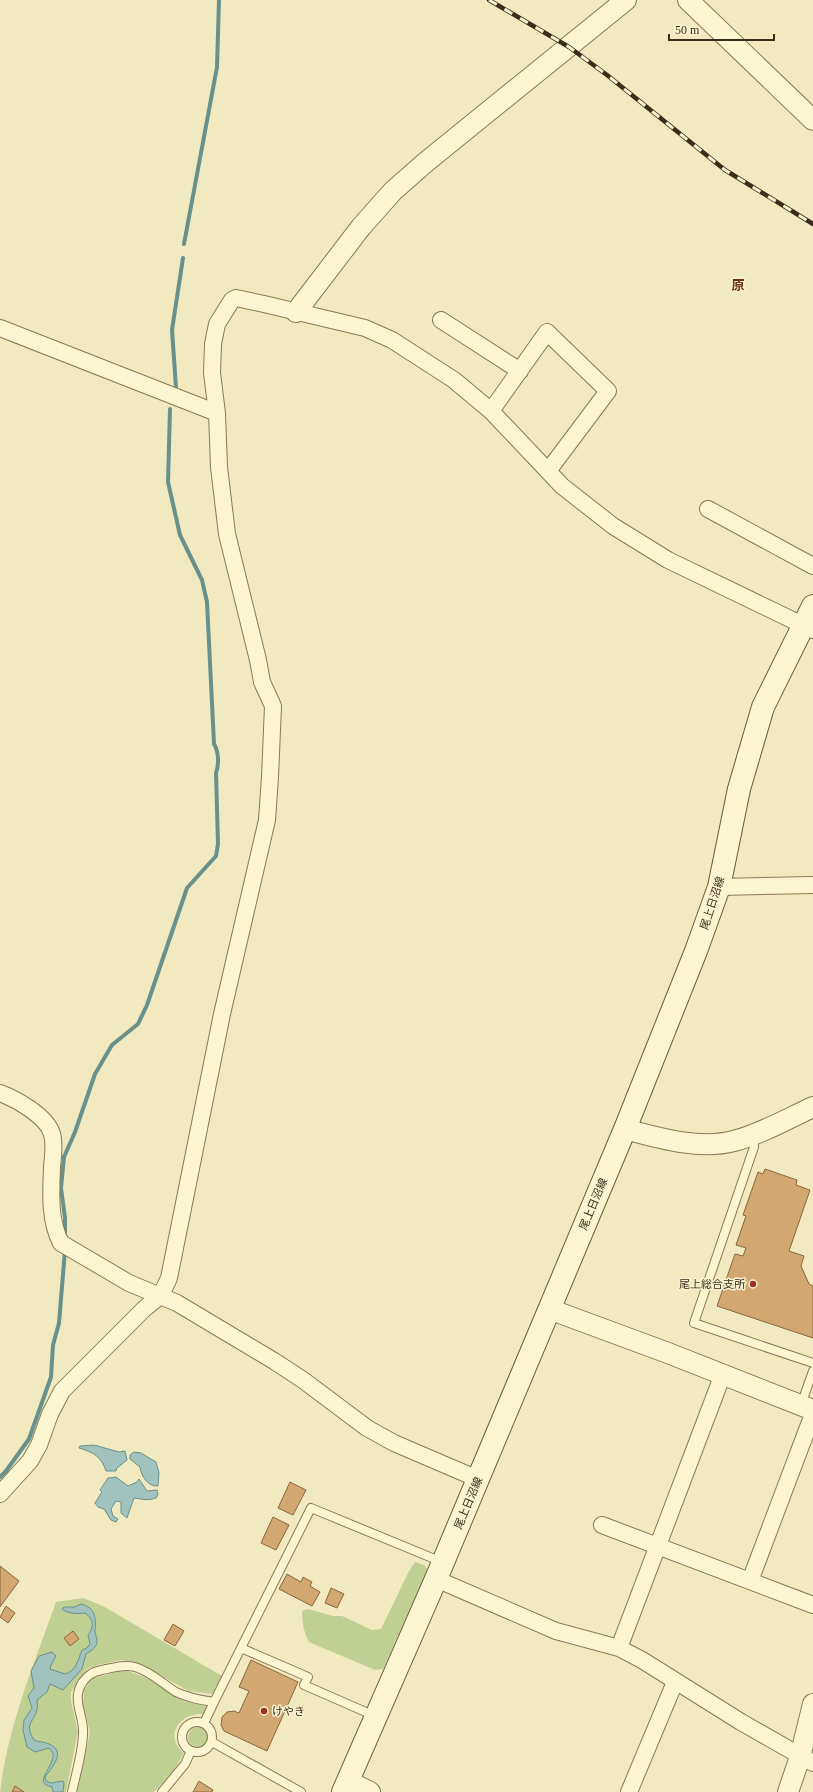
<svg xmlns="http://www.w3.org/2000/svg" width="813" height="1792" viewBox="0 0 813 1792" font-family="'Times New Roman','Noto Sans JP',serif">
  <style>
    .green { fill: #c0d092 }
    .water { fill: #a2c2bd; stroke: #69918c }
    .lines { fill: none; stroke-linecap: round; stroke-linejoin: round }
    .stream { stroke: #69918c; stroke-width: 4 }
    .building { fill: #d2a772; stroke: #8c663a }
    .service-casing { stroke: #8b7956; stroke-width: 10 }
    .minor-casing { stroke: #8b7956; stroke-width: 18 }
    .tertiary-casing { stroke: #8b7956; stroke-width: 22 }
    .secondary-casing { stroke: #6c5a39; stroke-width: 24 }
    .service { stroke: #fbf5d2; stroke-width: 8 }
    .minor { stroke: #fbf5d2; stroke-width: 16 }
    .tertiary { stroke: #fbf5d2; stroke-width: 20 }
    .secondary { stroke: #fbf5d2; stroke-width: 22 }
    .rail-casing { stroke: #392e1c; stroke-width: 4.5 }
    .rail { stroke: #f8f2cf; stroke-width: 3; stroke-dasharray: 9; stroke-linecap: butt }
    .poi-dot { fill: #9e3222; stroke: #f8f2cf; stroke-width: 1.5 }
    .labels { text-anchor: middle; stroke-width: 3; stroke-linejoin: round; paint-order: stroke }
    .street-label { font-size: 11px; fill: #392e1c; stroke: #f8f2cf }
    .poi-label { font-size: 11px; fill: #392e1c; stroke: #f8f2cf; text-anchor: end }
    .quarter-label { font-size: 13px; font-weight: bold; fill: #693418; stroke: #f8f2cf }
  </style>
  <rect width="100%" height="100%" fill="#f1e9bf"/>
  <path class="green" d="M415 1562 424 1565 428 1570 383 1669 375 1670 309 1642C304 1632 302 1623 302 1611L308 1609 333 1616H342L372 1630 381 1629 409 1571Z
    M83 1598 103 1606 222 1676 212 1694 189 1691 139 1664 121 1660 98 1665 87 1669 71 1692V1701L78 1731 66 1792H0C8 1726 34 1664 56 1602Z
    M125 1670 147 1678 183 1701 209 1705 204 1714C180 1712 163 1736 184 1753L172 1773 154 1792H77L90 1732 83 1705 84 1690 93 1678Z
    M188 1737a10 10 0 1 1 20 0a10 10 0 1 1-20 0Z"/>
  <path class="water" d="M94 1445 119 1452 125 1451 127 1460 117 1468 116 1471H106C102 1457 93 1452 79 1448L80 1446Z
    M134 1452 141 1453 156 1462 159 1473 158 1486C148 1487 141 1476 140 1467L130 1459V1455Z
    M116 1477 128 1486 137 1482 139 1479 147 1491 157 1490 158 1494 156 1498C148 1501 142 1499 134 1498L127 1518 121 1513V1502L116 1501 111 1509 113 1516 118 1519 116 1522 111 1520 104 1509 98 1507 95 1503 102 1492 100 1490 108 1478Z
    M81 1604C96 1608 96 1618 95 1631 95 1635 97 1637 97 1640 98 1647 91 1651 86 1654L82 1669 63 1690 50 1684 47 1692 37 1700C37 1703 38 1707 37 1710 33 1723 24 1724 34 1740 39 1743 44 1741 49 1744 67 1752 52 1767 45 1777L46 1781 51 1783 63 1781 64 1783 63 1792H53L52 1787C31 1783 55 1767 53 1753L49 1748 35 1752 27 1747 23 1730 24 1720 32 1708 28 1696 34 1688 31 1671 39 1656 52 1652 56 1656 51 1665 50 1669 65 1674C76 1671 78 1660 82 1650L87 1648 90 1644 88 1635C94 1627 94 1619 85 1613 78 1614 68 1614 62 1609L64 1607H75Z"/>
  <g class="lines">
    <path class="stream" d="M184 244 217 67 219 0
      M176 388 172 330 183 258
      M65 1237V1218L61 1188 64 1157 75 1132 95 1074 112 1045 138 1024 147 1005 187 888 216 856 218 844 216 773C219 765 219 752 214 744L207 602 202 580 180 535 168 482 170 409
      M0 1477 6 1471 29 1439 51 1377 53 1345 59 1323 65 1250"/>
  </g>
  <path class="building" d="M765 1169 797 1180 796 1185 810 1190 789 1251 804 1256 801 1266 809 1284 813 1286V1338L717 1306 735 1254 743 1256 746 1248 736 1245 746 1216 743 1215 758 1172 763 1174Z
    M290 1482 306 1490 293 1515 278 1508Z
    M273 1517 289 1525 276 1550 261 1543Z
    M0 1566 19 1581 0 1607Z
    M287 1574 301 1582 303 1577 312 1582 310 1586 320 1592 312 1606 279 1589Z
    M331 1588 344 1594 337 1608 325 1603Z
    M6 1606 15 1613 8 1623 0 1617Z
    M173 1624 184 1631 175 1646 164 1640Z
    M73 1631 79 1639 70 1646 64 1638Z
    M251 1660 298 1682 267 1751 224 1731 221 1725 222 1717 227 1712 234 1711 239 1713 249 1691 239 1687Z
    M199 1781 213 1790 212 1792H193Z
    M15 1786 24 1792H12Z"/>
  <g class="lines">
    <g class="service-casing">
      <path id="service" d="M753 1135 754 1147 694 1323 813 1363
        M801 1405 813 1371
        M241 1648 308 1677 304 1685 375 1716
        M182 1737a15 15 0 1 1 30 0a15 15 0 1 1-30 0Z
        M204 1723 214 1702
        M212 1742 301 1792
        M72 1792C76 1773 82 1755 83 1735 85 1717 71 1701 82 1683 88 1675 92 1672 102 1670 112 1668 124 1664 135 1667 150 1671 163 1684 176 1692 188 1698 201 1700 214 1702L311 1508 442 1562
        M162 1792 185 1764 191 1751"/>
    </g>
    <g class="minor-casing">
      <path id="minor" d="M441 320 520 371
        M0 328 217 413
        M491 411 547 332 608 391 548 471
        M708 509 813 566
        M719 887 813 885
        M0 1093C16 1099 47 1116 52 1134 55 1144 53 1157 52 1167 51 1193 49 1220 61 1243L129 1283 177 1303 274 1361 303 1380 367 1428 394 1443 478 1479
        M0 1494 30 1461 39 1445 50 1414 62 1391 144 1309 161 1295 169 1278 222 1014 267 820 270 777 273 706 262 682 258 660 227 534 219 467 217 413 212 373 213 344 217 324 232 300 236 298 264 304 365 328 392 340 454 380 491 411 562 486 613 526 668 560 813 630
        M602 1525 813 1605
        M436 1579 556 1631 619 1648 642 1660 741 1722 813 1763
        M750 1581 813 1414
        M619 1648 723 1374
        M629 1792 675 1682"/>
    </g>
    <g class="tertiary-casing">
      <path id="tertiary" d="M688 0 813 120
        M296 312 361 227 393 191 426 162 626 0
        M625 1129C659 1138 699 1150 734 1141 761 1134 787 1119 813 1107
        M549 1309 668 1353 813 1410
        M348 1781 370 1792
        M788 1792 800 1757 813 1704"/>
    </g>
    <g class="secondary-casing">
      <path id="secondary" d="M343 1792 436 1579 625 1129 696 951 719 887 739 789 763 707 813 606"/>
    </g>
    <use href="#service" class="service"/>
    <use href="#minor" class="minor"/>
    <use href="#tertiary" class="tertiary"/>
    <use href="#secondary" class="secondary"/>
    <g class="rail-casing">
      <path id="rail" d="M489 0 569 47 607 75 725 170 813 224"/>
    </g>
    <use href="#rail" class="rail"/>
  </g>
  <g class="poi-dot">
    <circle cx="753" cy="1284" r="4"/>
    <circle cx="264" cy="1711" r="4"/>
  </g>
  <g class="labels">
    <g class="street-label">
      <text transform="translate(712 903) rotate(-72)" y="4">尾上日沼線</text>
      <text transform="translate(593 1204) rotate(-67)" y="4">尾上日沼線</text>
      <text transform="translate(468 1503) rotate(-67)" y="4">尾上日沼線</text>
    </g>
    <g class="poi-label">
      <text x="745" y="1288">尾上総合支所</text>
      <text x="272" y="1715" text-anchor="start">けやき</text>
    </g>
    <g class="quarter-label">
      <text x="738" y="290">原</text>
    </g>
  </g>
  <path d="M669 34v6h105v-6" fill="none" stroke="#392e1c" stroke-width="2"/>
  <text x="675" y="34" font-size="12" fill="#392e1c" stroke="#f8f2cf" stroke-width="3" paint-order="stroke">50 m</text>
</svg>
